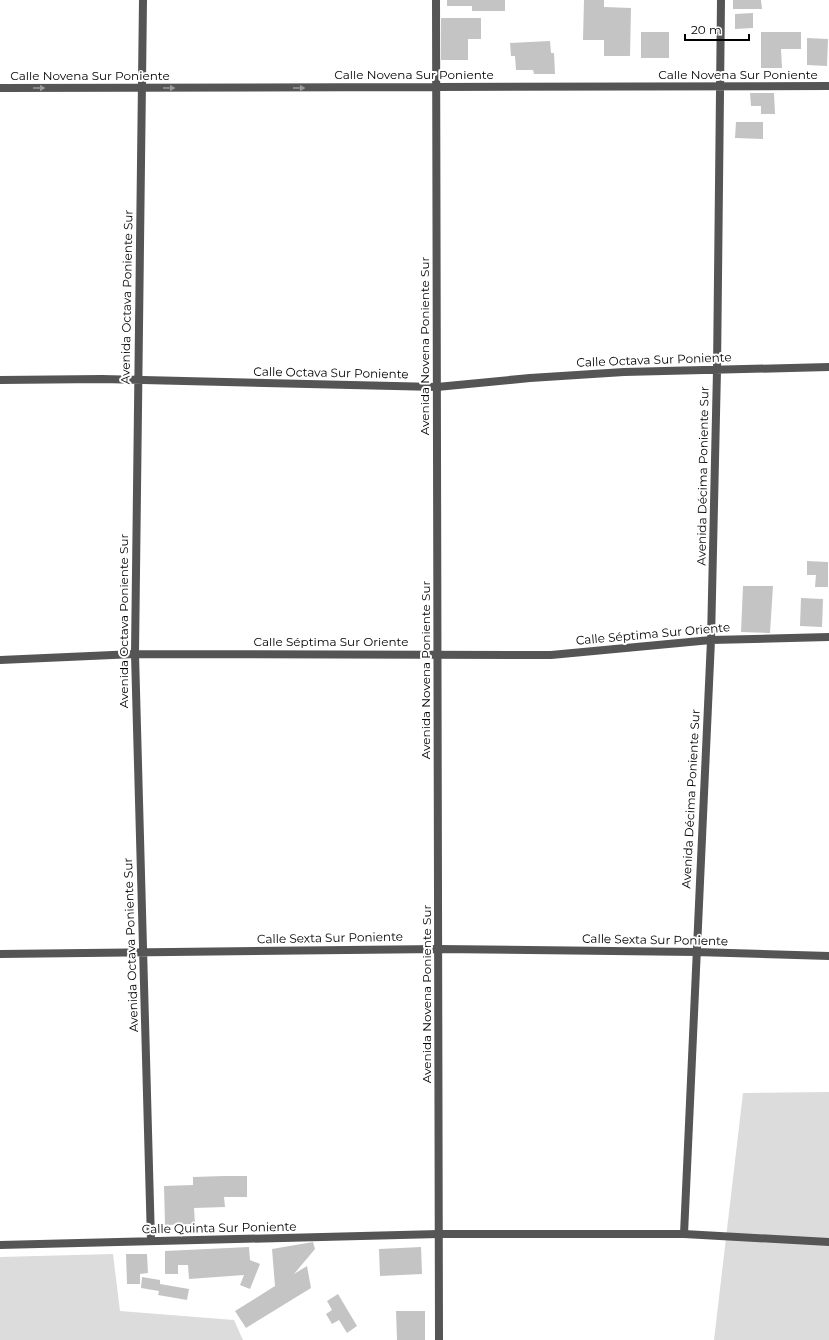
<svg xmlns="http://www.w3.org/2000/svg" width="829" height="1340" viewBox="0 0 829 1340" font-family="Montserrat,sans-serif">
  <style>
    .green { fill: #dcdcdc }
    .building { fill: #c4c4c4 }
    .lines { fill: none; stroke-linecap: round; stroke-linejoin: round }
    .minor { stroke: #555; stroke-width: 8 }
    .tertiary { stroke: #555; stroke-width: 8 }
    .oneway { fill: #999 }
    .labels { text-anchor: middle; stroke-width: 4; stroke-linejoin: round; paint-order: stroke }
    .street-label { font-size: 12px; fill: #000; stroke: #fff }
  </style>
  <rect width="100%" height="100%" fill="#fff"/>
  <path class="green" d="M829 1092V1340H714L743 1093Z
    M113 1254 120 1311 234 1320 243 1340H0V1257Z"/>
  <path class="building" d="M447 0H505V11H472V6H447Z
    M584 0H604V7L631 8 630 56H604V40H583Z
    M733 0H761L762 9H733Z
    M753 13V28L735 29V14Z
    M441 18H481V39H468V60H441Z
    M641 32H669V58H641Z
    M761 32H801V49H781L782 68H761Z
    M807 38 828 39 827 66 807 65Z
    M550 41 551 53H554L555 74H534L533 70H516L515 56H511L510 43Z
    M750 93H774L775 114H761V106H751Z
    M736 122H763V139L735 138Z
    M807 561 828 562V587H815L816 575H807Z
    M743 586H773L770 633 741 632Z
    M801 598 823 599 822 627 800 626Z
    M224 1176H247V1197H224L225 1207 194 1208 195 1224 165 1225 164 1186 193 1185V1177Z
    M313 1242 315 1249 294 1274 307 1266 311 1288 246 1328 235 1311 275 1286 272 1249Z
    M249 1247 250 1260 260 1264 250 1289 240 1285 244 1275 189 1279 188 1265H178V1274H165V1251Z
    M421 1247 422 1274 380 1276 379 1249Z
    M126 1254H147L148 1273 140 1274V1284H127Z
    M142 1277 160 1280V1284L189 1289 187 1300 158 1295 159 1291 141 1288Z
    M338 1294 357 1326 347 1333 339 1320 332 1324 326 1314 332 1310 327 1301Z
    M396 1311H425V1340H397Z"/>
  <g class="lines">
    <path class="minor" d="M143 0 135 654 151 1241
      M436 87 829 86
      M0 380 102 379 437 387 530 378 624 372 829 367
      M0 660 135 654 551 655 711 640 829 637
      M0 954 439 949 696 952 829 956
      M684 1234 711 640 717 370 721 0
      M0 1245 439 1234H684L829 1242"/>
    <path class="tertiary" d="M436 0 439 1340
      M0 88 436 87"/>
  </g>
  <defs><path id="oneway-solid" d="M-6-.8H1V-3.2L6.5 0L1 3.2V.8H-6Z"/></defs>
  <g class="oneway">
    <use href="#oneway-solid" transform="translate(39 88)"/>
    <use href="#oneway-solid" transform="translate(169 88)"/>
    <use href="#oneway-solid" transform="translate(299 88)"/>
  </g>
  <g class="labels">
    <g class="street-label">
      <text x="414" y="79">Calle Novena Sur Poniente</text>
      <text x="738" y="79">Calle Novena Sur Poniente</text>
      <text x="90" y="80">Calle Novena Sur Poniente</text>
      <text transform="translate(127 297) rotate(-89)" y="4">Avenida Octava Poniente Sur</text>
      <text transform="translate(425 346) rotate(-90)" y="4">Avenida Novena Poniente Sur</text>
      <text transform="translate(654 360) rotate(-2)" y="4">Calle Octava Sur Poniente</text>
      <text transform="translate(331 373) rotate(1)" y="4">Calle Octava Sur Poniente</text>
      <text transform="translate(703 476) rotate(-89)" y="4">Avenida Décima Poniente Sur</text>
      <text transform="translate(124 621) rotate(-90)" y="4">Avenida Octava Poniente Sur</text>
      <text transform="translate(653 634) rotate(-5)" y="4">Calle Séptima Sur Oriente</text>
      <text x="331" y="646">Calle Séptima Sur Oriente</text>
      <text transform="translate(426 670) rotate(-90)" y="4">Avenida Novena Poniente Sur</text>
      <text transform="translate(691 799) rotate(-87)" y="4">Avenida Décima Poniente Sur</text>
      <text transform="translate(330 938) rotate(-1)" y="4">Calle Sexta Sur Poniente</text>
      <text transform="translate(655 940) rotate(1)" y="4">Calle Sexta Sur Poniente</text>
      <text transform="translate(131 945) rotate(-92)" y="4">Avenida Octava Poniente Sur</text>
      <text transform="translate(427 994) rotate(-90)" y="4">Avenida Novena Poniente Sur</text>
      <text transform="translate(219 1228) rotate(-1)" y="4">Calle Quinta Sur Poniente</text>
    </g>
  </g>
  <path d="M685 34v6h64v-6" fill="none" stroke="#000000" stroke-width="2"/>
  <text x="691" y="34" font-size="12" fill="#000000" stroke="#ffffff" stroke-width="3" paint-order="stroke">20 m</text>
</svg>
